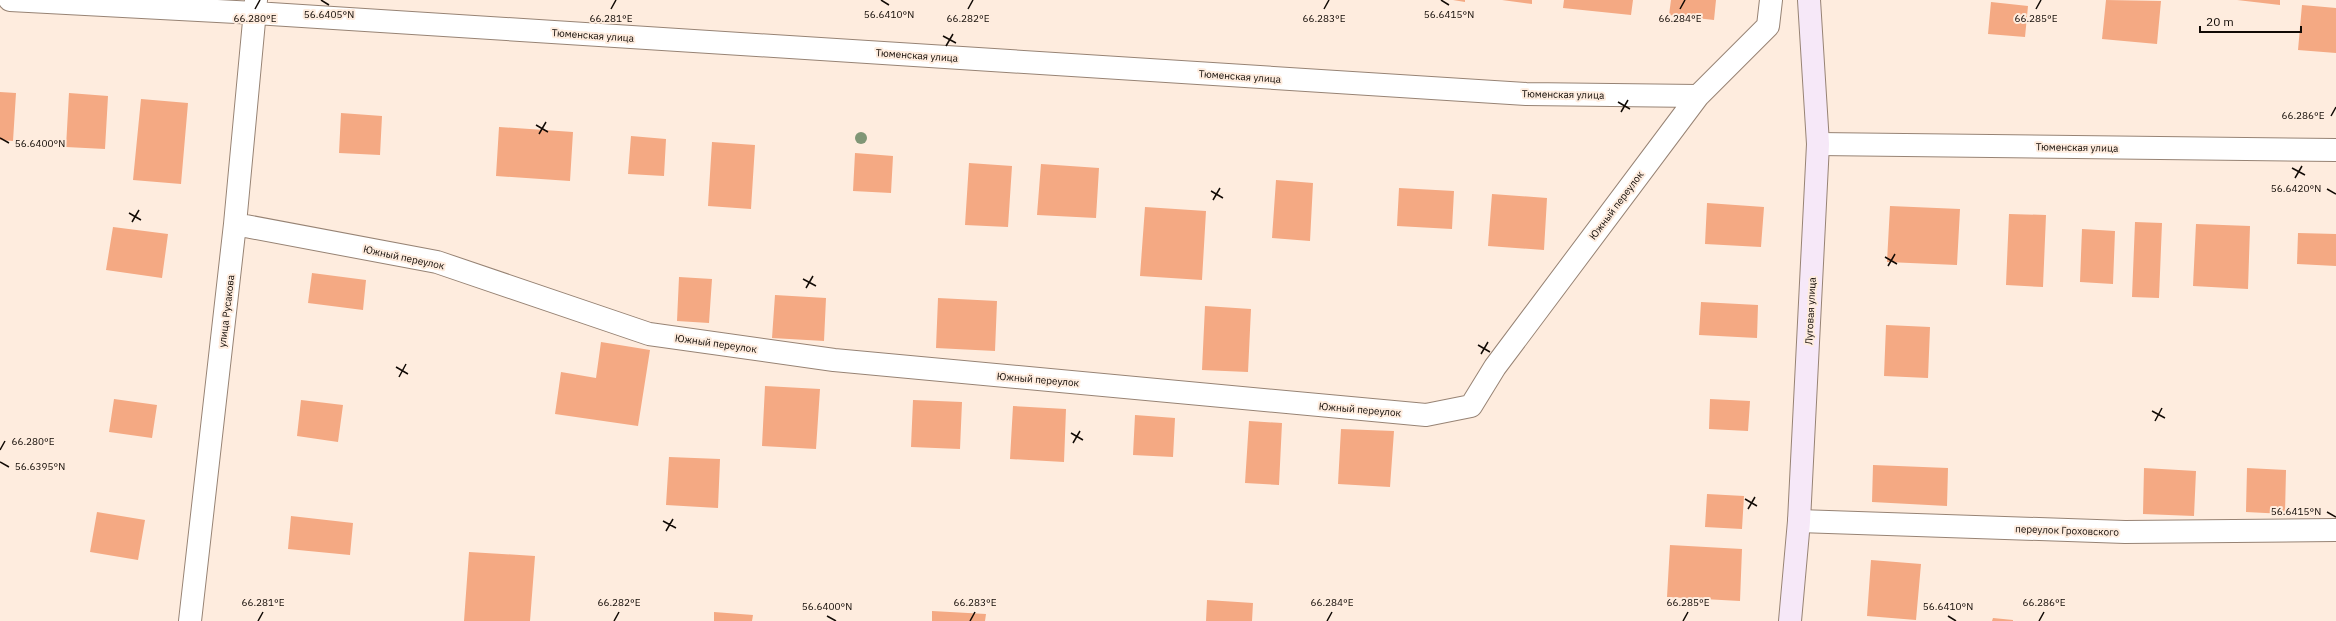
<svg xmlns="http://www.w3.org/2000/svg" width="2336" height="621" viewBox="0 0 2336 621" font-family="'IBM Plex Sans',sans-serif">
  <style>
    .building { fill: #f4a983 }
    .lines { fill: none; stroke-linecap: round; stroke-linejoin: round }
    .minor-casing { stroke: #978374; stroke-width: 24 }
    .secondary-casing { stroke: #978374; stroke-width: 24 }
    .minor { stroke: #fff; stroke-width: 22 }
    .secondary { stroke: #f6e8f8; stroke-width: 22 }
    .tree { fill: #809676 }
    .ticks { fill: none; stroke: #110a05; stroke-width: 1.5 }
    .labels { text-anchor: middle; stroke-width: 4; stroke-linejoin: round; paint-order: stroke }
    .street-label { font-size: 10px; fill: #110a05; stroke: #feecde }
    .ticks-label { font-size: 10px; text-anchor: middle; fill: #110a05; stroke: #feecde; stroke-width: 4; stroke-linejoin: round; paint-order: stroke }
  </style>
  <rect width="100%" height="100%" fill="#feecde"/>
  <path class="building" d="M1453 0H1465V2Z
    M1502 0H1532V4Z
    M1564 0H1633L1631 15 1563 8Z
    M1671 0H1716L1714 20 1669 15Z
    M2106 0 2161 1 2157 44 2102 39Z
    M2237 0H2280V5Z
    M1991 2 2028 6 2025 37 1988 34Z
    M2302 5 2336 8V53L2298 50Z
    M0 92 16 93 13 141 0 140Z
    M69 93 108 96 105 149 66 147Z
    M141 99 188 103 181 184 133 180Z
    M341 113 382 116 380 155 339 153Z
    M499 127 573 132 570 181 496 176Z
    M631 136 666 139 664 176 628 174Z
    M712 142 755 145 751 209 708 206Z
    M855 153 893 156 891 193 853 191Z
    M969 163 1012 166 1008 227 965 225Z
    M1041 164 1099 168 1096 218 1037 215Z
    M1276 180 1313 183 1310 241 1272 238Z
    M1399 188 1454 191 1452 229 1397 226Z
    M1492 194 1547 198 1544 250 1488 246Z
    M1707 203 1764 207 1761 247 1705 244Z
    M1890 206 1960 209 1957 265 1887 262Z
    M1145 207 1206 211 1202 280 1140 276Z
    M2009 214 2046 215 2043 287 2006 285Z
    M2135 222 2162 223 2159 298 2132 297Z
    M2196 224 2250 226 2248 289 2193 286Z
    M113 227 168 234 162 278 106 270Z
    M2082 229 2115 231 2113 284 2080 282Z
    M2298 233 2336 234V266L2297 264Z
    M312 273 366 280 363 310 308 303Z
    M679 277 712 279 709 323 677 321Z
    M775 295 826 298 824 341 772 338Z
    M938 298 997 301 995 351 936 348Z
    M1701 302 1758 305 1757 338 1699 335Z
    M1205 306 1251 309 1248 372 1202 370Z
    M1886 325 1930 327 1928 378 1884 376Z
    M601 342 650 350 638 426 555 414 561 372 596 378Z
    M765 386 820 389 816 449 762 446Z
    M114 399 157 405 152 438 109 432Z
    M1710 399 1750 401 1748 431 1709 429Z
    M301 400 343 405 338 442 297 436Z
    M913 400 962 402 960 449 911 447Z
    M1013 406 1066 409 1064 462 1010 459Z
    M1135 415 1175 418 1173 457 1133 455Z
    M1249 421 1282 423 1279 485 1245 483Z
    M1341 429 1394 431 1390 487 1338 484Z
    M669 457 720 459 718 508 666 505Z
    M1873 465 1948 468 1947 506 1872 502Z
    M2144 468 2196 471 2194 516 2143 514Z
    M2247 468 2286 470 2285 514 2246 512Z
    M1707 494 1744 496 1742 529 1705 527Z
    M97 512 145 520 138 560 90 552Z
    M291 516 353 523 350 555 288 549Z
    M1670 545 1742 549 1740 601 1667 597Z
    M469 552 535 556 530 621H464Z
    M1871 560 1921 564 1916 620 1867 616Z
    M1207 600 1253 603 1252 621H1206Z
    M932 611 986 614 985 621H932Z
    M714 612 753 615 752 621H714Z
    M1993 618 2013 620V621H1992Z"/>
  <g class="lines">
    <g class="minor-casing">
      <path id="minor" d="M10 0 255 13 1526 94 1698 96 1768 26 1771 0
        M1818 144 2336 150
        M235 224 437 262 649 334 834 360 1426 415 1471 406 1495 367 1698 96
        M1799 521 2125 532 2336 530
        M190 621 235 224 256 0"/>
    </g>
    <g class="secondary-casing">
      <path id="secondary" d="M1790 621 1799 521 1818 144 1809 0"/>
    </g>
    <use href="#minor" class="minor"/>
    <use href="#secondary" class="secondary"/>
  </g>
  <circle class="tree" cx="861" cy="138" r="6"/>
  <path class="ticks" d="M321 0 329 5M881 0 889 5M1441 0 1449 5M255 9 260 0M611 9 616 0M968 9 973 0M1324 9 1329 0M1680 9 1685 0M2036 9 2041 0M943 36 956 43M946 46 953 34M1618 102 1630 109M1621 112 1628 100M2331 116 2336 107M536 125 548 132M539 134 546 122M0 138 9 143M2292 168 2305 175M2295 178 2302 166M2327 189 2336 194M1211 191 1223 198M1213 200 1220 188M129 213 141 220M132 222 139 210M1885 257 1897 264M1888 266 1895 254M803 279 816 286M806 288 813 276M1478 345 1490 352M1481 354 1488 342M396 367 408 374M399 377 406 364M2152 411 2165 418M2155 421 2162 408M1071 433 1083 440M1073 443 1080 431M0 450 5 441M0 462 9 467M1745 499 1757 506M1748 509 1755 497M2327 512 2336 517M663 521 676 528M666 531 673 519M827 616 836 621M1948 616 1956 621M258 621 263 612M614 621 619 612M970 621 975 612M1327 621 1332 612M1683 621 1688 612M2039 621 2044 612"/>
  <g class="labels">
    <g class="street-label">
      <text transform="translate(593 35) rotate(4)" y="4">Тюменская улица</text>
      <text transform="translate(917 55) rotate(4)" y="4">Тюменская улица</text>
      <text transform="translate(1240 76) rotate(4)" y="4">Тюменская улица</text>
      <text transform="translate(1563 94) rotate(1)" y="4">Тюменская улица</text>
      <text transform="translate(2077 147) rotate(1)" y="4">Тюменская улица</text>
      <text transform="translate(1616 205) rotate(-53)" y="4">Южный переулок</text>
      <text transform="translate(404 257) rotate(12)" y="4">Южный переулок</text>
      <text transform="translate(226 311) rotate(-83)" y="4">улица Русакова</text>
      <text transform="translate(1810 311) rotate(-87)" y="4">Луговая улица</text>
      <text transform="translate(716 343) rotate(8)" y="4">Южный переулок</text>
      <text transform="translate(1038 379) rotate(5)" y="4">Южный переулок</text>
      <text transform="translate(1360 409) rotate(5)" y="4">Южный переулок</text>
      <text transform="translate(2067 530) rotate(2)" y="4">переулок Гроховского</text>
    </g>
  </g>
  <g class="ticks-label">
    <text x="329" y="18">56.6405°N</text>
    <text x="889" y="18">56.6410°N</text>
    <text x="1449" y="18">56.6415°N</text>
    <text x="611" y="22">66.281°E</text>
    <text x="1324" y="22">66.283°E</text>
    <text x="255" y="22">66.280°E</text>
    <text x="968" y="22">66.282°E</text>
    <text x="1680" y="22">66.284°E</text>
    <text x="2036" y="22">66.285°E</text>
    <text x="2303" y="119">66.286°E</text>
    <text x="40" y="147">56.6400°N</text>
    <text x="2296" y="192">56.6420°N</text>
    <text x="33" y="445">66.280°E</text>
    <text x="40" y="470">56.6395°N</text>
    <text x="2296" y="515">56.6415°N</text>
    <text x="263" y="606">66.281°E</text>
    <text x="619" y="606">66.282°E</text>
    <text x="975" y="606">66.283°E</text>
    <text x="1332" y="606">66.284°E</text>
    <text x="1688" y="606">66.285°E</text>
    <text x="2044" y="606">66.286°E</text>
    <text x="827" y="610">56.6400°N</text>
    <text x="1948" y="610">56.6410°N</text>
  </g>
  <path d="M2200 26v6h101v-6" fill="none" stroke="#110a05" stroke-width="2"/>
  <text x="2206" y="26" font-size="12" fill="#110a05" stroke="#feecde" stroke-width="3" paint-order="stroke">20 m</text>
</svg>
